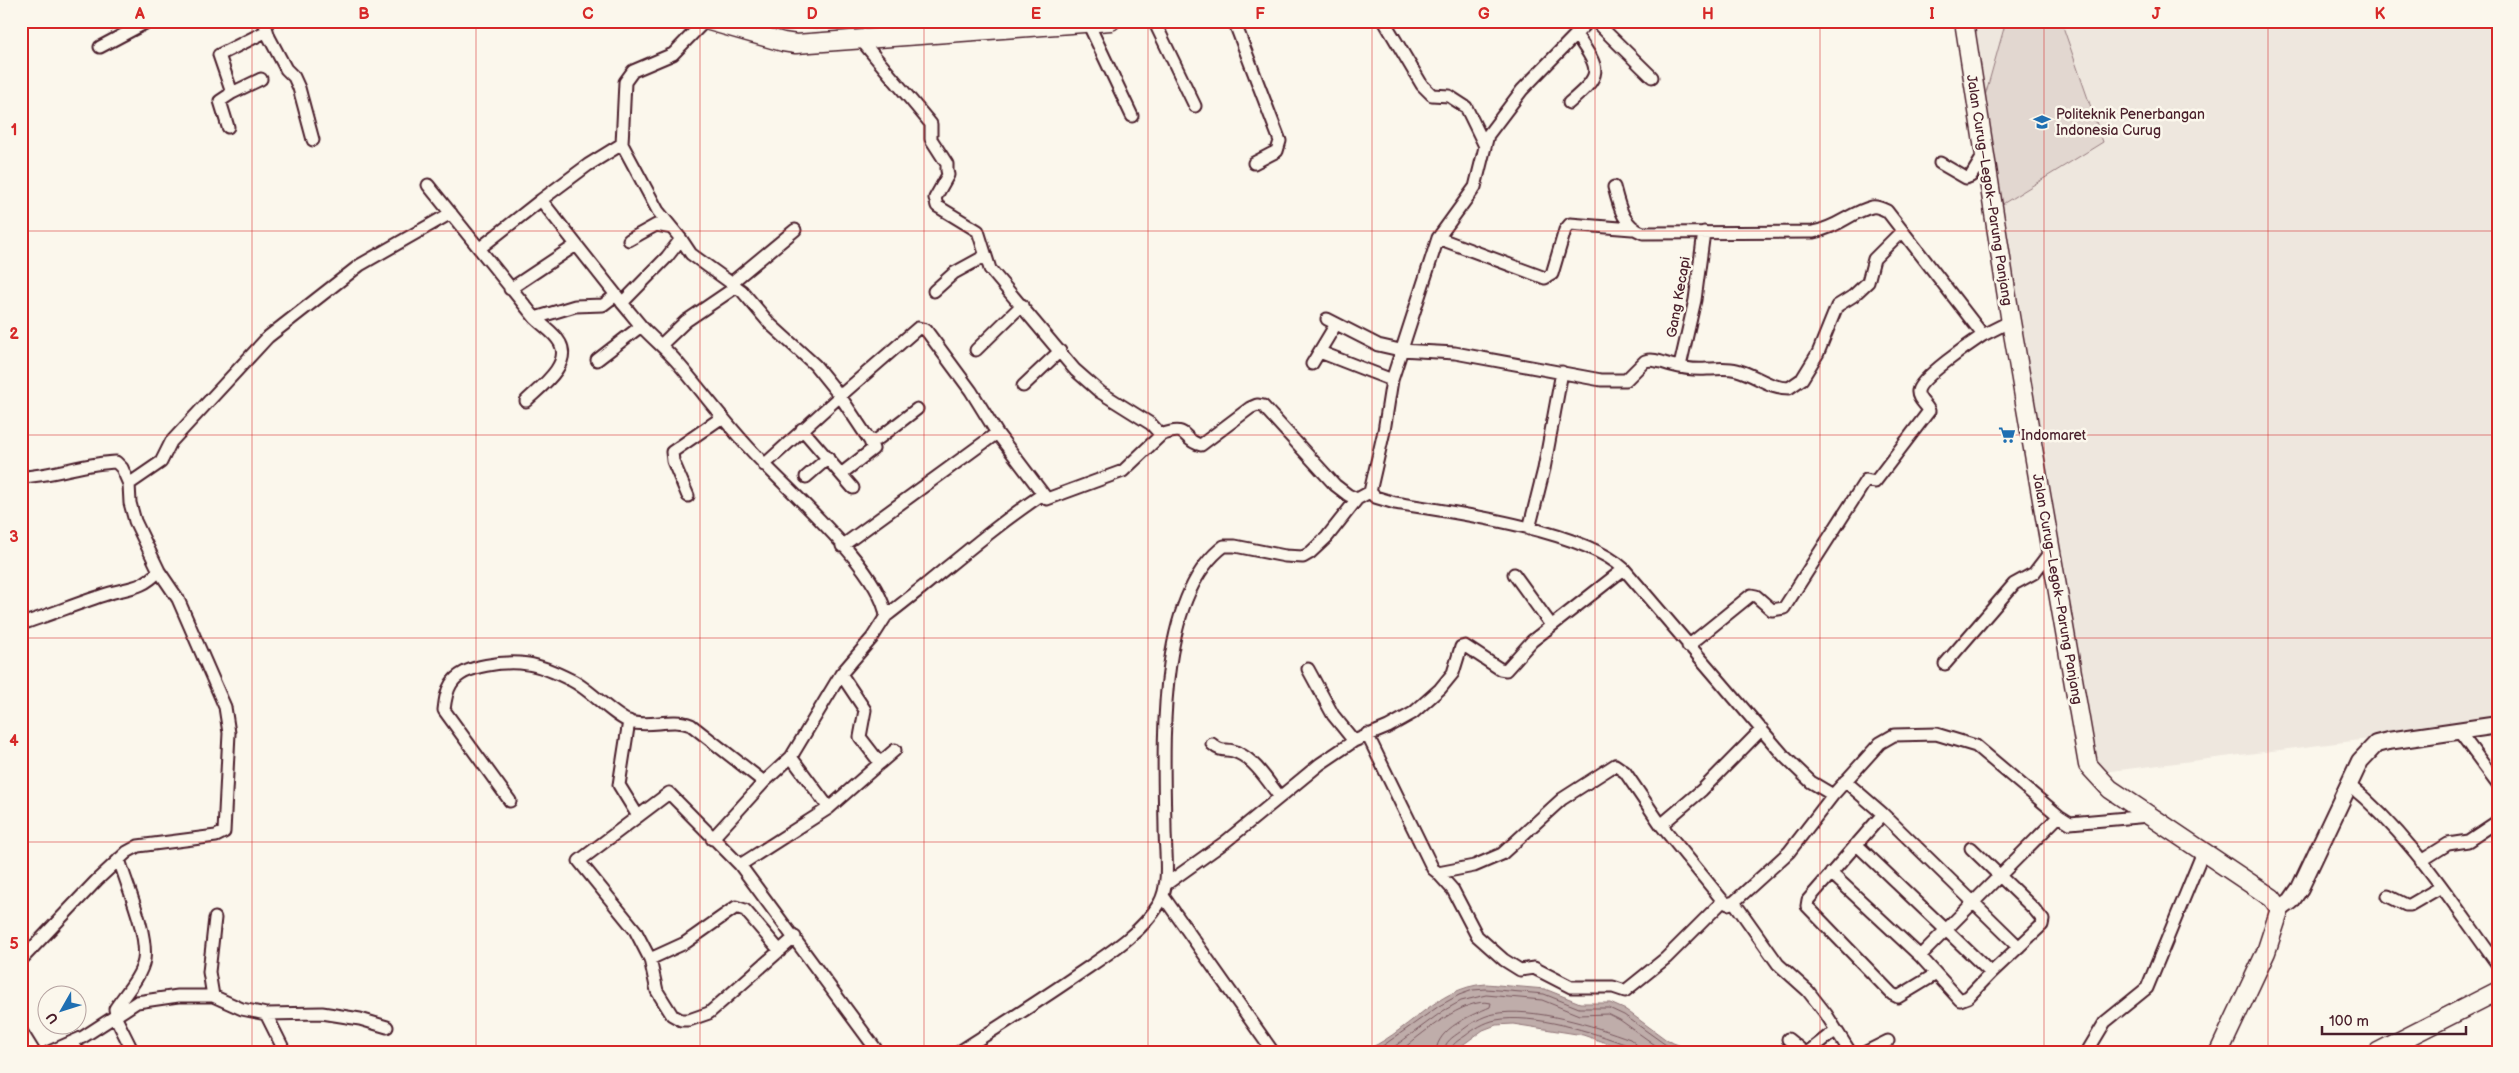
<svg xmlns="http://www.w3.org/2000/svg" width="2519" height="1073" viewBox="0 0 2519 1073" font-family="'Balsamiq Sans',sans-serif">
  <style>
    .built { fill: #eee7de }
    .green { fill: #e2d7d0; stroke: #967b7e }
    .water { fill: #bfadaa; stroke: #907477 }
    .lines { fill: none; stroke-linecap: round; stroke-linejoin: round }
    .shore { stroke: #79585e; stroke-width: 1 }
    .street-casing { stroke: #4a1f2b; stroke-width: 15 }
    .secondary-casing { stroke: #4a1f2b; stroke-width: 20 }
    .primary-casing { stroke: #4a1f2b; stroke-width: 21 }
    .street { stroke: #fbf7ec; stroke-width: 11 }
    .secondary { stroke: #fbf7ec; stroke-width: 16 }
    .primary { stroke: #fbf7ec; stroke-width: 18 }
    .grid { fill: none; stroke: #d62828; stroke-width: 1; stroke-opacity: 0.55 }
    .labels { text-anchor: middle; stroke-width: 5; stroke-linejoin: round; paint-order: stroke }
    .poi-label { font-size: 14px; fill: #4a1f2b; stroke: #fbf7ec; text-anchor: start }
    .street-label { font-size: 14px; fill: #4a1f2b; stroke: #fbf7ec }
    .neatline { fill: none; stroke: #d62828; stroke-width: 2 }
    .grid-label { font-size: 16px; text-anchor: middle; font-weight: bold; fill: #d62828 }
  </style>
  <rect width="100%" height="100%" fill="#fbf7ec"/>
  <filter id="ink" filterUnits="userSpaceOnUse"><feTurbulence type="fractalNoise" baseFrequency=".02" numOctaves="2"/><feDisplacementMap in="SourceGraphic" scale="10" xChannelSelector="R" yChannelSelector="G"/><feConvolveMatrix kernelMatrix="1 2 1 2 8 2 1 2 1" color-interpolation-filters="sRGB"/></filter>
  <g filter="url(#ink)">
    <path class="built" d="M734 21H939L819 30Z
      M1970 21H2498V723L2103 772 2088 757Z"/>
    <path class="green" d="M2006 21H2061L2103 142 2001 205 1983 103Z"/>
    <path class="water" d="M1486 984 1545 989 1580 1003H1610L1626 1010 1668 1041 1697 1052H1632L1583 1035 1513 1024 1496 1025 1483 1030 1453 1052H1361C1407 1035 1435 987 1486 984Z"/>
    <g class="lines">
      <path class="shore" d="M1374 1052 1439 1006 1459 995 1473 990 1486 989 1544 994 1579 1008H1609L1624 1015 1666 1045 1687 1052
        M1387 1052 1443 1011 1461 1001 1486 995 1542 1000 1579 1015 1608 1014 1620 1020 1665 1052
        M1399 1052C1419 1036 1465 996 1491 1003L1490 1007C1472 1015 1437 1028 1436 1052
        M1444 1052C1444 1042 1453 1037 1460 1032 1470 1024 1482 1016 1494 1014 1531 1006 1595 1026 1630 1039L1636 1044 1637 1052
        M1450 1052C1451 1044 1459 1040 1465 1036 1474 1029 1485 1022 1496 1020 1533 1013 1593 1032 1627 1045L1631 1052"/>
      <g class="street-casing">
        <path id="street" d="M264 21 269 37 286 69 294 77 299 88 313 140
          M705 21 673 54 633 71 625 82 622 144 658 211 681 239 667 257 622 303C629 311 635 319 642 327 653 339 666 349 677 362 702 391 724 421 750 449 784 487 880 568 886 616L872 638 841 674 791 757 764 782 712 839
          M1154 21 1195 106
          M1234 21 1280 141 1277 151 1254 163
          M1384 21 1422 85 1432 95 1449 96 1466 107 1485 146
          M1595 21 1652 77
          M1088 23 1132 116
          M861 40 931 124V139L947 164V170L948 175 935 198 937 206 978 231 990 269 1075 370 1100 392 1151 424 1161 435C1191 424 1180 440 1201 445L1250 408 1257 405 1263 406 1335 485 1348 495 1357 499
          M100 47 149 21
          M232 93 261 79
          M1569 103C1603 74 1601 71 1577 36
          M228 127 220 101 232 93 219 55 267 31
          M1940 163 1966 178 1971 176 1985 153
          M428 185 535 318 575 306 603 305 616 295
          M1614 187C1619 206 1623 226 1643 233L1813 232C1837 228 1851 212 1872 207 1877 206 1883 209 1887 211L1983 335 2005 324 2010 316
          M1438 238 1545 278 1552 274 1565 230 1570 224 1632 229
          M681 239 691 254 742 291 770 324 815 365 840 396 918 328 926 330 971 391 997 433 1047 499 1123 471 1161 435
          M629 240 656 225 672 228
          M480 248 541 200
          M731 283 795 230
          M510 289 576 245
          M934 291 954 273 985 256
          M620 300 541 200 588 165 622 144
          M1327 319 1378 345 1400 350 1455 353 1601 380H1626L1645 361C1654 358 1663 363 1671 365 1682 368 1696 370 1707 369 1718 369 1726 367 1737 370 1756 375 1769 388 1789 388L1802 379 1818 353 1837 306 1853 296 1868 282 1874 259 1902 231
          M661 345 686 321 736 287
          M976 350 1022 305
          M1320 352 1392 380
          M597 360 641 326
          M1312 364 1336 324
          M1680 366 1695 300 1704 232
          M1023 386 1060 351
          M526 401C539 388 572 365 560 343 555 333 543 326 535 318
          M802 429 853 488
          M764 465 840 396 870 441 878 439 917 409
          M841 474 873 449 870 441
          M21 477C54 476 83 463 116 462L122 468 129 484 130 503 135 521 159 571 178 599 225 707 229 733 224 832 216 836 138 846 127 852 97 880 21 960
          M806 477 828 458
          M129 484 161 462 171 442 268 337 360 265 451 213
          M1370 492 1375 497 1395 503C1453 512 1583 530 1624 569L1784 756 1811 782 1833 795
          M688 496 673 461 672 452 721 418
          M1529 529 1544 469 1562 372
          M842 546 997 433
          M1514 574 1551 625
          M886 616C939 576 987 531 1043 494
          M21 624C50 615 78 603 107 594 129 587 141 590 159 571
          M1688 646 1751 595 1756 596 1772 610 1784 608 1866 480 1875 482 1929 411C1927 405 1917 399 1918 391 1920 378 1971 343 1983 335
          M1945 664 2014 584 2034 573 2050 552
          M1308 669 1333 715 1354 741
          M629 721 619 785 638 816
          M2458 730 2498 784
          M1367 734 1433 869 1438 873 1474 866 1502 854 1562 799 1615 765 1625 772 1661 825 1702 790 1762 729
          M1212 744C1223 754 1227 747 1238 753 1256 761 1268 782 1280 797L1320 764 1354 741 1388 727 1413 713 1440 689 1453 673 1461 647 1465 646 1500 669 1506 670 1532 641 1624 569
          M791 757 829 808
          M880 763 895 750
          M1845 781 1883 814 2019 947
          M2348 784C2409 833 2452 902 2498 965
          M510 801 444 710C445 701 446 692 451 684 463 664 507 661 528 664 542 666 559 674 571 680 590 689 613 716 630 722 650 728 671 717 691 725L764 782
          M1883 814 1808 900 1807 906 1892 994 1898 997 1936 974
          M1661 825 1723 901 1728 904 1734 902 1789 852 1833 795 1880 743 1894 735 1936 734 1976 746 2059 816 2070 823 2149 816
          M1856 844 1991 973 2042 925 2043 920 2034 909 1971 848
          M119 859C127 887 148 932 144 960 141 977 124 995 115 1009L117 1020 133 1052
          M2421 861 2448 844 2468 841 2495 823
          M740 865 829 808 880 763 860 737 865 710 841 674
          M1436 871 1453 890 1477 936 1504 960 1520 970 1534 968 1571 987H1613L1625 991 1666 958 1723 901
          M1831 873 1920 956 1960 1000 1968 997 1991 973
          M1165 885 1225 842 1280 797
          M1163 896 1273 1052
          M2388 896 2406 905H2410L2441 887
          M1734 902 1778 964 1808 991 1826 1014 1850 1052
          M795 937 709 1013 689 1020H681L672 1015 657 991 650 959 635 930 579 861 669 793 740 865 878 1052
          M1920 956 2059 816
          M650 959 685 943 736 907 745 910 780 951
          M213 996 209 972 215 918
          M266 1014 285 1052
          M21 1031 34 1052
          M2405 1038 2412 1052
          M1788 1039 1804 1052
          M68 1044 80 1052
          M49 1052 83 1037 137 1002 178 996H213L242 1009 266 1014 322 1013 360 1019 387 1027
          M959 1052C998 1027 1038 1002 1077 975 1106 955 1140 935 1159 904 1171 884 1165 852 1165 829 1164 750 1155 598 1224 546H1235L1285 556 1303 557 1310 553 1327 537 1357 499 1370 492 1384 431 1392 380 1438 238 1475 187 1488 135 1522 90 1589 21
          M1808 1052 1836 1030
          M1866 1052 1888 1041
          M2087 1052 2105 1022 2147 988 2203 852"/>
      </g>
      <g class="secondary-casing">
        <path id="secondary" d="M2280 909 2291 901 2300 888 2360 761 2376 744 2388 741 2498 725"/>
      </g>
      <g class="primary-casing">
        <path id="primary" d="M709 21 783 42 796 44 1111 21
          M1964 21 2010 316 2088 765 2110 789 2272 898 2280 909 2266 952 2219 1052
          M2378 1052 2498 991"/>
      </g>
      <use href="#street" class="street"/>
      <use href="#secondary" class="secondary"/>
      <use href="#primary" class="primary"/>
    </g>
  </g>
  <path class="grid" d="M252 21V1052M476 21V1052M700 21V1052M924 21V1052M1148 21V1052M1372 21V1052M1595 21V1052M1820 21V1052M2044 21V1052M2268 21V1052M21 231H2498M21 435H2498M21 638H2498M21 842H2498"/>
  <defs>
    <g id="university-bare" transform="scale(1.35)"><path d="M0-5L7-2L0 1L-7-2ZM-4 1L0 2.5L4 1V4Q0 6-4 4Z" fill="#1f6fb2" stroke="#fbf7ec" stroke-width="2.5" paint-order="stroke"/></g>
    <g id="supermarket-bare" transform="scale(1.35)"><path d="M-6-5.5h2.5l.6 2H6L4.5 2H-2.5L-4.4-4H-6ZM-1.5 3.2a1.3 1.3 0 1 0 .1 0ZM3 3.2a1.3 1.3 0 1 0 .1 0Z" fill="#1f6fb2" stroke="#fbf7ec" stroke-width="2.5" paint-order="stroke"/></g>
  </defs>
  <g fill-rule="evenodd">
    <use href="#university-bare" x="2042" y="122"/>
    <use href="#supermarket-bare" x="2007" y="435"/>
  </g>
  <g class="labels">
    <g class="poi-label">
      <text x="2056" y="119">Politeknik Penerbangan<tspan x="2056" dy="16">Indonesia Curug</tspan></text>
      <text x="2021" y="440">Indomaret</text>
    </g>
    <g class="street-label">
      <text transform="translate(1990 190) rotate(81)" y="5">Jalan Curug–Legok–Parung Panjang</text>
      <text transform="translate(1678 297) rotate(-80)" y="5">Gang Kecapi</text>
      <text transform="translate(2058 589) rotate(80)" y="5">Jalan Curug–Legok–Parung Panjang</text>
    </g>
  </g>
  <rect width="2519" height="1073" fill="none" stroke="#fbf7ec" stroke-width="55"/>
  <g transform="translate(62 1010) rotate(231)"><circle r="24" fill="#fbf7ec" stroke="#b4a19f"/>
  <path d="M0-4L9 19L0 12L-9 19Z" fill="#1f6fb2"/>
  <text y="-8" font-size="14" font-weight="bold" text-anchor="middle" fill="#4a1f2b">U</text>
  </g>
  <path d="M2322 1026v8h144v-8" fill="none" stroke="#4a1f2b" stroke-width="2.5"/>
  <text x="2329" y="1026" font-size="15" fill="#4a1f2b" stroke="#fbf7ec" stroke-width="4" paint-order="stroke">100 m</text>
  <rect x="28" y="28" width="2464" height="1018" class="neatline"/>
  <g class="grid-label">
    <text x="140" y="19">A</text>
    <text x="364" y="19">B</text>
    <text x="588" y="19">C</text>
    <text x="812" y="19">D</text>
    <text x="1036" y="19">E</text>
    <text x="1260" y="19">F</text>
    <text x="1484" y="19">G</text>
    <text x="1708" y="19">H</text>
    <text x="1932" y="19">I</text>
    <text x="2156" y="19">J</text>
    <text x="2380" y="19">K</text>
    <text x="14" y="135">1</text>
    <text x="14" y="339">2</text>
    <text x="14" y="542">3</text>
    <text x="14" y="746">4</text>
    <text x="14" y="949">5</text>
  </g>
</svg>
